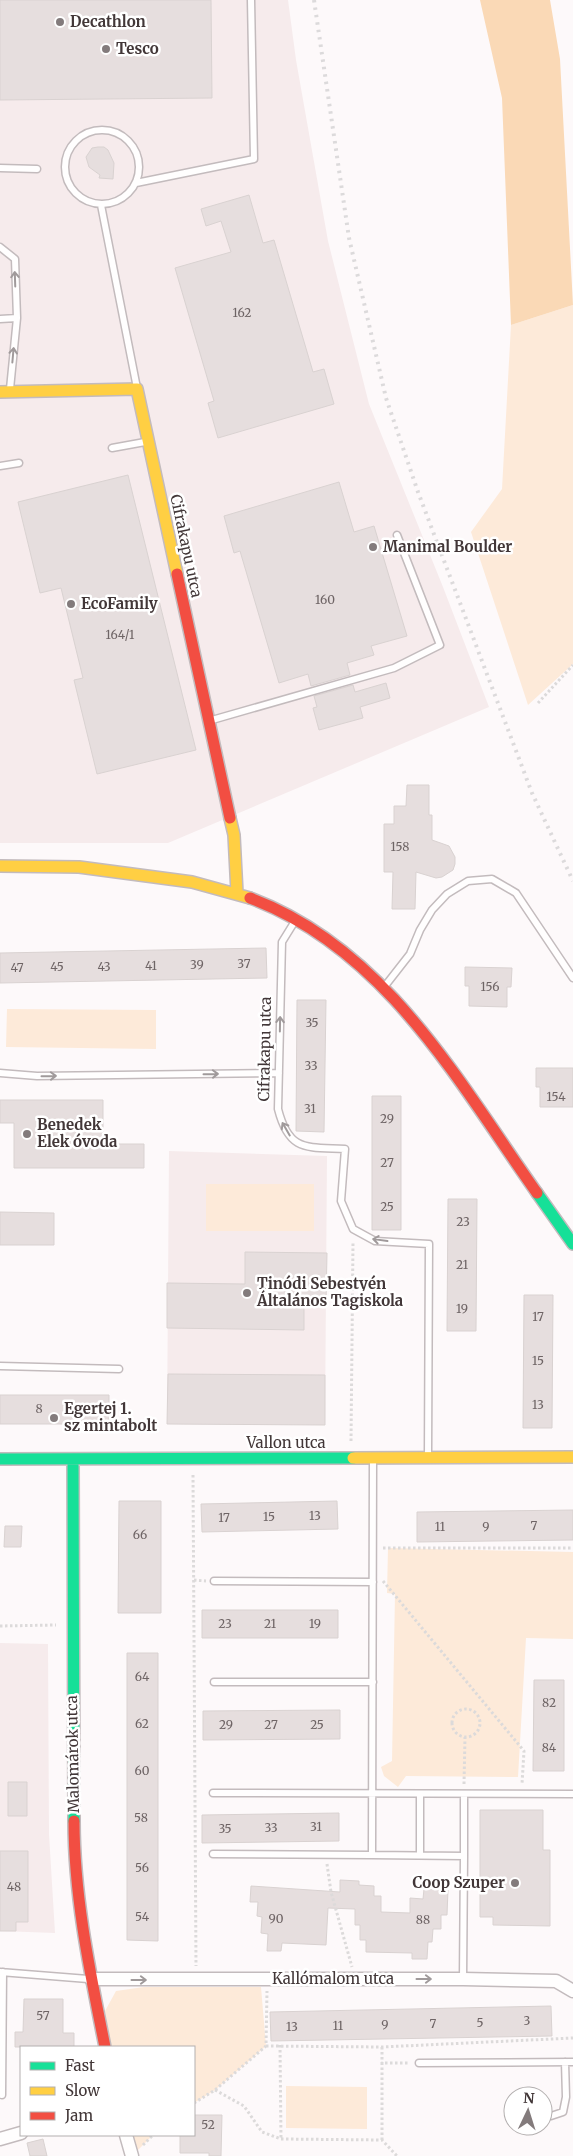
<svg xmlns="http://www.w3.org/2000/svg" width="573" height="2156" viewBox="0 0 573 2156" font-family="Merriweather,serif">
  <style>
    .built { fill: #f6ebec }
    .green { fill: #fdead9 }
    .forest { fill: #fad9b6 }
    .building { fill: #e6dede; stroke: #d9d2d1 }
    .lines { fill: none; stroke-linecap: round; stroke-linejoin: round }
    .lane-casing { stroke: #c3bbbd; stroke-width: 9 }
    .street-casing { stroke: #c3bbbd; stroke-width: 15 }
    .fast-casing { stroke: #c3bbbd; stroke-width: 14 }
    .slow-casing { stroke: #c3bbbd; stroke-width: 14 }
    .jam-casing { stroke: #c3bbbd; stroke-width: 14 }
    .path { stroke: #dcdada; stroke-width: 3; stroke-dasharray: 2.5 2.5; stroke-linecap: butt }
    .lane { stroke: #fffefe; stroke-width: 6 }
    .street { stroke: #fffefe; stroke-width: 12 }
    .fast { stroke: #16e098; stroke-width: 11 }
    .slow { stroke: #ffcf43; stroke-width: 11 }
    .jam { stroke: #f24e42; stroke-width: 11 }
    .rail { stroke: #dcdadb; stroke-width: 4; stroke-dasharray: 2.5 5; stroke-linecap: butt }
    .oneway { stroke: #a09a9b }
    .poi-dot { fill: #837b7c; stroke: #fff; stroke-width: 2 }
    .labels { text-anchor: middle; stroke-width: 5; stroke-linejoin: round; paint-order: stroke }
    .number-label { font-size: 12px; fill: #6e6465 }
    .poi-label { font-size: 15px; font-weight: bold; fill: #423738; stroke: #fff; text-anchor: start }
    .street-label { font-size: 15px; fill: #423738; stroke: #fff }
  </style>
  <rect width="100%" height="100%" fill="#fdf9fa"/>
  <path class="built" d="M0 0H288L296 60 328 241 369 404 443 587 489 707 168 843H0Z
    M169 1151 327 1156 325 1425 167 1424Z
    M0 1643 48 1644 49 1834 55 1933 0 1931Z"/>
  <path class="green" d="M573 305V664L528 705 471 532 502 489 511 325Z
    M7 1009 156 1010V1049L6 1047Z
    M206 1184H314V1231H206Z
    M388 1548 573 1552V1639L526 1638 518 1777 406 1776 398 1787 384 1776 381 1767 392 1761 395 1594 387 1593Z
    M144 1987H261L266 2046 215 2090 194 2103V2047H111L105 2011 116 1991Z
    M286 2086 367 2087V2129L286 2128Z
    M128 2135H153L132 2156Z"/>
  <path class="forest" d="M480 0H550L560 59 573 305 511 325 502 98Z"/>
  <path class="building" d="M0 0H211L212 98 0 100Z
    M98 147H104L108 150 114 163 113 179 99 178 100 175 89 167 86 157 92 148Z
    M249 195 263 243 274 240 313 372 324 369 334 404 218 438 208 403 214 401 175 268 231 252 221 221 206 226 201 209Z
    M128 475 196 750 97 774 74 680 83 678 61 588 40 593 18 502Z
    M339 482 354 532 374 526 407 636 371 646 374 655 347 663 350 675 311 686 308 674 279 683 240 551 234 553 224 516Z
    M386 683 390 698 360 707 363 718 319 730 313 708 317 707 314 696 353 685 355 692Z
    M407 785H429V815H432V840L449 846 455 857V864L453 870 442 877 436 878 416 872 415 909H392L393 872H384V824H394V806H406Z
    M266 948 267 978 0 983V953Z
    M465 967 512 968 511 987H507V1007L469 1006V986H465Z
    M297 1000H326L324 1132 296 1131Z
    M536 1068H573V1107H540V1087H536Z
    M372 1096H401V1230H372Z
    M0 1100H103V1144H144V1168H14V1123H0Z
    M448 1199H477L476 1331H447Z
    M0 1212 54 1213V1245H0Z
    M245 1252 327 1253 326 1304H304V1330L167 1328V1283L245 1284Z
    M524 1295H553L552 1428H523Z
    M168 1374 325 1375V1425L167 1424Z
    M0 1395H109V1424H0Z
    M119 1501H161V1613H118Z
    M337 1501 338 1529 202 1532 201 1504Z
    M573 1510V1540L417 1542V1512Z
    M5 1526H22L21 1547H4Z
    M202 1610H338V1638H202Z
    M127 1653H158V1941L127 1940Z
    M534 1680H564V1771H533Z
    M340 1710V1739L203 1740V1711Z
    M8 1782H27V1816H8Z
    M480 1810H543V1850H550V1926L493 1925V1917H480Z
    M339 1813V1841L202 1843V1815Z
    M0 1851H28V1922H16V1931H0Z
    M340 1880 359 1881V1885L374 1886V1896H381V1912L410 1913V1898L423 1899 424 1889 448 1890 447 1915H441V1929H433L432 1942H428L427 1959H412V1953L366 1952V1940H360V1925H355V1909L328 1908 326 1945 282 1943 281 1951H267L268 1934 261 1933 262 1917 257 1916 258 1902H250L251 1886 340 1892Z
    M24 1999H63V2033H74V2047H15V2032H23Z
    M551 2006 552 2036 271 2041 270 2012Z
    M194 2115H222L221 2156H209V2153H180V2135H194Z
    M43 2139 47 2156H30L27 2143Z"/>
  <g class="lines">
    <g class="lane-casing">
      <path id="lane" d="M65 167a37 37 0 1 1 74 0a37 37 0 1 1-74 0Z
        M0 168 37 169
        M136 183 254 159 251 0
        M101 205 137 388
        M0 247 15 259 17 318 10 389
        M0 319 17 318
        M112 448 145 442
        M0 466 19 463
        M212 720 394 668 440 645 397 535
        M295 921 282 942 278 1109C289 1152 306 1147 345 1149L341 1201 353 1229 375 1241 429 1244 428 1456
        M385 986 410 954 420 930 432 910 447 894 468 881 492 879 516 893 573 978
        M0 1073 37 1076 279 1073
        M0 1366 119 1369
        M373 1459 372 1855 464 1856 463 1979
        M214 1581 373 1582
        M214 1682H373
        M213 1793 573 1794
        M213 1854 372 1855
        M420 1855V1794
        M464 1856V1794
        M0 1972 88 1979
        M419 2063 573 2062
        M2 2095 3 1972
        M551 2116 563 2112 566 2097 565 2062"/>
    </g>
    <g class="street-casing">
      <path id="street" d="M91 1979H463L556 1981 573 1991
        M126 2135 132 2156
        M0 2139 21 2133"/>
    </g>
    <g class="fast-casing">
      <path id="fast" d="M537 1193 573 1244
        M0 1459 353 1458
        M73 1459 74 1821"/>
    </g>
    <g class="slow-casing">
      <path id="slow" d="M0 392 137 389 177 574
        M230 818 234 835 237 893
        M0 866 79 867 192 882 250 898
        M353 1458 573 1457"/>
    </g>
    <g class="jam-casing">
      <path id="jam" d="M177 574 230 818
        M250 898C385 948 458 1081 537 1193
        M74 1821C74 1897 90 1972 105 2047"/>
    </g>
    <path class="path" d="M538 703 573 665
      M351 1441 353 1242
      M193 1475 196 1966
      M383 1548H573
      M194 1580 206 1581
      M383 1581 524 1751 522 1784
      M0 1626 56 1625
      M452 1723a14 14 0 1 1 28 0a14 14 0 1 1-28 0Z
      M464 1784 465 1737
      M327 1864 331 1892 352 1967
      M280 2045 281 2139
      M266 2046 382 2047 573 2038
      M382 2047V2063
      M215 2090 244 2106 262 2132 281 2139 382 2140 397 2156
      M194 2103 215 2090 266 2046 267 1991
      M382 2140V2063H410
      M143 2145 153 2135"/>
    <use href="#lane" class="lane"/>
    <use href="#street" class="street"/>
    <use href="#fast" class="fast"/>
    <use href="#slow" class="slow"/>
    <use href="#jam" class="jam"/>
    <path class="rail" d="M314 0 349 238 386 398 418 492 532 793 573 881"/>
  </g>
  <defs><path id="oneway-shaft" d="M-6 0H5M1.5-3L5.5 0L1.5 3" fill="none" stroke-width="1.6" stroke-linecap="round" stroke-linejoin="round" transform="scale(1.25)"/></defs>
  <g class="oneway">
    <use href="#oneway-shaft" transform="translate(15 279) rotate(-92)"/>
    <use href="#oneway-shaft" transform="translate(13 355) rotate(-85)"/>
    <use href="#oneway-shaft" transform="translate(280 1024) rotate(-89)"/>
    <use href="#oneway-shaft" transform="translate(211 1074) rotate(-1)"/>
    <use href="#oneway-shaft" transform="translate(49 1076) rotate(-1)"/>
    <use href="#oneway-shaft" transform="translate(286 1129) rotate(-120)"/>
    <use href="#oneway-shaft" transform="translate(380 1240) rotate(-172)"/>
    <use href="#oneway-shaft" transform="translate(424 1979)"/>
    <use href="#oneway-shaft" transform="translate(139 1980)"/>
  </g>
  <g class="poi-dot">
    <circle cx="60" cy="22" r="5"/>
    <circle cx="106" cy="49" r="5"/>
    <circle cx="373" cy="547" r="5"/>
    <circle cx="71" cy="604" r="5"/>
    <circle cx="27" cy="1134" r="5"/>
    <circle cx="247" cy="1293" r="5"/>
    <circle cx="54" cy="1418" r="5"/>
    <circle cx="515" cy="1883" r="5"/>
  </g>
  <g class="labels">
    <g class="number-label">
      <text x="242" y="317">162</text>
      <text x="325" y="604">160</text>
      <text x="120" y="639">164/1</text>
      <text x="400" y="851">158</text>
      <text x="244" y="968">37</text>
      <text x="197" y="969">39</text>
      <text x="151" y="970">41</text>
      <text x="57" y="971">45</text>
      <text x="104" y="971">43</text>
      <text x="17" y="972">47</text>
      <text x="490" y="991">156</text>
      <text x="312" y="1027">35</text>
      <text x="311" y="1070">33</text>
      <text x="556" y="1101">154</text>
      <text x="310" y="1113">31</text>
      <text x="387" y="1123">29</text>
      <text x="387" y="1167">27</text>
      <text x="387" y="1211">25</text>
      <text x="463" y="1226">23</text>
      <text x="462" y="1269">21</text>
      <text x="462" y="1313">19</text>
      <text x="538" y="1321">17</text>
      <text x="538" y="1365">15</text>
      <text x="538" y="1409">13</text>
      <text x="39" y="1413">8</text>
      <text x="315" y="1520">13</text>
      <text x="269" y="1521">15</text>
      <text x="224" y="1522">17</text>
      <text x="534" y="1530">7</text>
      <text x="440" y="1531">11</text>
      <text x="486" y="1531">9</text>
      <text x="140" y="1539">66</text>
      <text x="225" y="1628">23</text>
      <text x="270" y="1628">21</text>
      <text x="315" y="1628">19</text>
      <text x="142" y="1681">64</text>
      <text x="549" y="1707">82</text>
      <text x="142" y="1728">62</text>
      <text x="226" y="1729">29</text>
      <text x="271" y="1729">27</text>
      <text x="317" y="1729">25</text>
      <text x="549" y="1752">84</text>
      <text x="142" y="1775">60</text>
      <text x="141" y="1822">58</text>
      <text x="316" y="1831">31</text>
      <text x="271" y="1832">33</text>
      <text x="225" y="1833">35</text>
      <text x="142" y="1872">56</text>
      <text x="14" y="1891">48</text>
      <text x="142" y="1921">54</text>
      <text x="276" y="1923">90</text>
      <text x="423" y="1924">88</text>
      <text x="43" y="2020">57</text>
      <text x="527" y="2025">3</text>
      <text x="480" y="2027">5</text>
      <text x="433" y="2028">7</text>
      <text x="385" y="2029">9</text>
      <text x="338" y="2030">11</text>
      <text x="292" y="2031">13</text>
      <text x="208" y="2129">52</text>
    </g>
    <g class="poi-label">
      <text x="70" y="27">Decathlon</text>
      <text x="116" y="54">Tesco</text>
      <text x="383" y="552">Manimal Boulder</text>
      <text x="81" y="609">EcoFamily</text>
      <text x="37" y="1130">Benedek<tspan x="37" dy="17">Elek óvoda</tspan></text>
      <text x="257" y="1289">Tinódi Sebestyén<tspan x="257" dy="17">Általános Tagiskola</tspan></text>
      <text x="64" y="1414">Egertej 1.<tspan x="64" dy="17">sz mintabolt</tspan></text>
      <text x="505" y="1888" text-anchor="end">Coop Szuper</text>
    </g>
    <g class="street-label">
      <text transform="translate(186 546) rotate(78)" y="5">Cifrakapu utca</text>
      <text transform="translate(265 1049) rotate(-89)" y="5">Cifrakapu utca</text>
      <text x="286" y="1448">Vallon utca</text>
      <text transform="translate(73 1754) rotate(-91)" y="5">Malomárok utca</text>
      <text x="333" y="1984">Kallómalom utca</text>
    </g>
  </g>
  <rect x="20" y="2046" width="175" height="90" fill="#ffffff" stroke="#b3afaf"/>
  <rect x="30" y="2062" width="25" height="8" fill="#16e098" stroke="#b3afaf"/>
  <text x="65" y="2071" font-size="15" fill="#423738">Fast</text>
  <rect x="30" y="2087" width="25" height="8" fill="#ffcf43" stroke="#b3afaf"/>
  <text x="65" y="2096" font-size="15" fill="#423738">Slow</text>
  <rect x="30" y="2112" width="25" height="8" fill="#f24e42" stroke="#b3afaf"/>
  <text x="65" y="2121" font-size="15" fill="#423738">Jam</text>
  <g transform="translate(528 2111) rotate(4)"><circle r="24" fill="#ffffff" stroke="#b3afaf"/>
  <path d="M0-4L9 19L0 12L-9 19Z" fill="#837b7c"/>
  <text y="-8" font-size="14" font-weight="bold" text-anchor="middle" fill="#423738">N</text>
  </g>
</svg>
